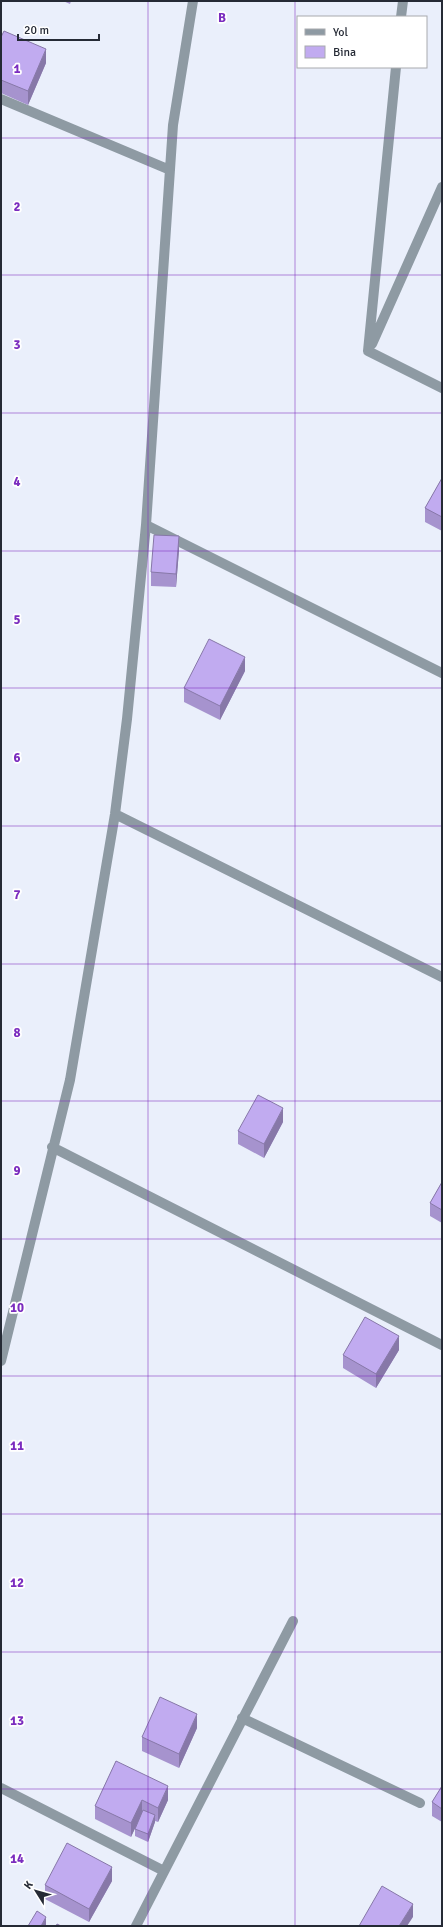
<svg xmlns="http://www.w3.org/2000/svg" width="443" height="1927" viewBox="0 0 443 1927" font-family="Signika,sans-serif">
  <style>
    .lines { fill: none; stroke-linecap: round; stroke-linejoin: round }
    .minor { stroke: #8e9aa3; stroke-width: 10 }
    .wall { fill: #a693ce }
    .shaded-wall { fill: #8778a8 }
    .building { fill: #c1abf0; stroke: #8778a8 }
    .grid { fill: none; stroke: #7b2cbf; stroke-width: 1; stroke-opacity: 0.55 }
    .grid-label { font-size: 13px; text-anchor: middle; font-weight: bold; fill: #7b2cbf; stroke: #fff; stroke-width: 3.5; stroke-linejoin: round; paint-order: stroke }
  </style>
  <rect width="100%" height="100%" fill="#eaeffb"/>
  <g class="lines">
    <path class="minor" d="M401 17 403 1
      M396 67 368 351 442 388
      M1 99 170 170
      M372 344 442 187
      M146 525 442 673
      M115 814 442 977
      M52 1147 442 1345
      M1 1361 70 1080 115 814 127 719 146 525 173 125 193 1
      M242 1718 420 1803
      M1 1788 164 1871
      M136 1926 293 1621"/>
  </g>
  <path class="wall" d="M63 1H71L70 4Z
    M1 37 46 63 28 105 1 93Z
    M442 478V531L425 522V508Z
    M179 550 176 587 151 586V572Z
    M245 671 220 720 184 702V688Z
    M283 1122 264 1158 238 1144V1131Z
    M442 1182V1223L430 1216V1203Z
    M399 1350 376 1388 343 1368V1355Z
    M197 1728 179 1768 142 1751V1737Z
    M116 1761 168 1800 158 1822 155 1821V1822L148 1842 135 1836V1829L137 1823 131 1837 95 1819V1806Z
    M442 1786V1822L432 1816V1802Z
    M112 1881 89 1922 45 1899V1885Z"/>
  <path class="shaded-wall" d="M46 49V63L28 105V91Z
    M179 536V550L176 587V574Z
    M245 657V671L220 720V706Z
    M283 1108V1122L264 1158V1144Z
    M399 1336V1350L376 1388V1374Z
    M197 1714V1728L179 1768V1754Z
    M168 1786V1800L158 1822V1808Z
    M142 1800V1814L131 1837V1823Z
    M155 1815V1822L148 1842V1834Z
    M112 1867V1881L89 1922V1909Z
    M413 1904V1917L407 1926H399Z
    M46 1917V1926H41Z"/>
  <path class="building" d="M4 31 46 49 28 91 1 80V37Z
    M442 478V517L425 508Z
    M154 535 179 536 176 574 151 572Z
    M209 639 245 657 220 706 184 688Z
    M258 1095 283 1108 264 1144 238 1131Z
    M442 1182V1210L430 1203Z
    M365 1317 399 1336 376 1374 343 1355Z
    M160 1697 197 1714 179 1754 142 1737Z
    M116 1761 168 1786 158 1808 142 1800 131 1823 95 1806Z
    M442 1786V1809L432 1802Z
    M143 1810 155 1815 148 1834 135 1829Z
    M67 1843 112 1867 89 1909 45 1885Z
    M382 1886 413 1904 399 1926H359Z
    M37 1911 46 1917 41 1926H28Z
    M57 1924 61 1926H56Z"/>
  <path class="grid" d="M148 1V1926M295 1V1926M1 138H442M1 275H442M1 413H442M1 551H442M1 688H442M1 826H442M1 964H442M1 1101H442M1 1239H442M1 1376H442M1 1514H442M1 1652H442M1 1789H442"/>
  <g class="grid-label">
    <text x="222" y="22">B</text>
    <text x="17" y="73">1</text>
    <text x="17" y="211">2</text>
    <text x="17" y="349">3</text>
    <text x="17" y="486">4</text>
    <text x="17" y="624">5</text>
    <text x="17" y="762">6</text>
    <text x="17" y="899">7</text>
    <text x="17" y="1037">8</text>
    <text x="17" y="1175">9</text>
    <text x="17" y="1312">10</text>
    <text x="17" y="1450">11</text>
    <text x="17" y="1587">12</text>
    <text x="17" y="1725">13</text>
    <text x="17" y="1863">14</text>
  </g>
  <rect width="443" height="1927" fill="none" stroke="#252a35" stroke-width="4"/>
  <rect x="297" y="16" width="130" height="52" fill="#ffffff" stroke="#a8aaae"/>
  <rect x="305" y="29" width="20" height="6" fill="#8e9aa3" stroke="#a8aaae"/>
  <text x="333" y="36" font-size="12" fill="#252a35">Yol</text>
  <rect x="305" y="46" width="20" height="12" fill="#c1abf0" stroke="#a8aaae"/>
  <text x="333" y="56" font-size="12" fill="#252a35">Bina</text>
  <g transform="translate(36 1891) rotate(307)" stroke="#ffffff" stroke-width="3" paint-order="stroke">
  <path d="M0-3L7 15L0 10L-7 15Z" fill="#252a35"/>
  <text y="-6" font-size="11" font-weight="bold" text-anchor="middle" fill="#252a35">K</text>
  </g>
  <path d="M18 34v6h81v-6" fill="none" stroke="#252a35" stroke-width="2"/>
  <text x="24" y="34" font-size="12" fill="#252a35" stroke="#ffffff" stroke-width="3" paint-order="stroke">20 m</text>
</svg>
